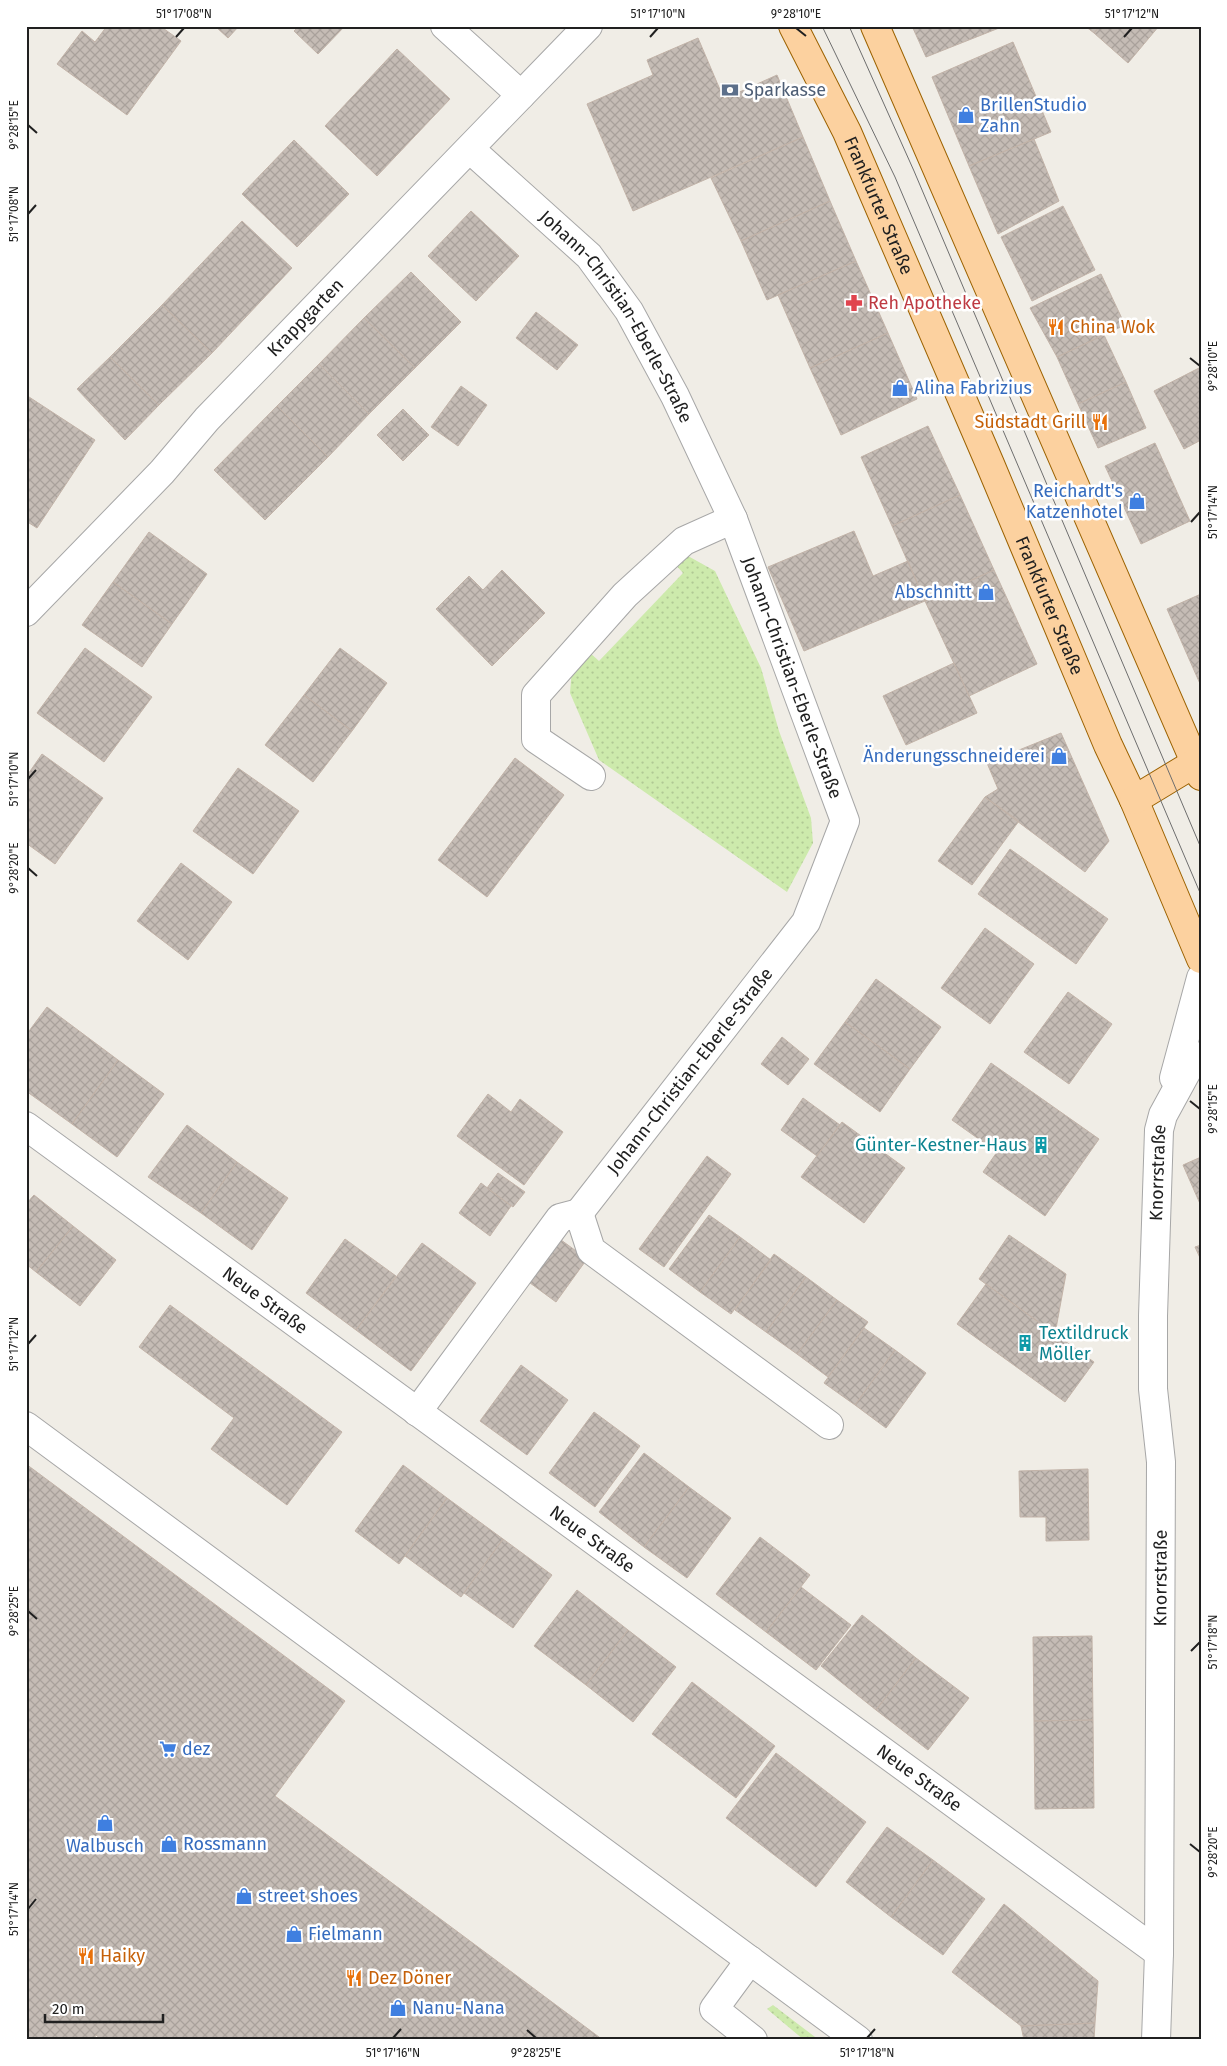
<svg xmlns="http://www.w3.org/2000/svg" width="1227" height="2066" viewBox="0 0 1227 2066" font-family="'Fira Sans',sans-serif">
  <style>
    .grass { fill: url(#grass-dots) }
    .building { fill: url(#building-cross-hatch); stroke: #c2b3a8 }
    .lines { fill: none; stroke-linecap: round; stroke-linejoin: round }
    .minor-casing { stroke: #a7a7a7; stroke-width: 30 }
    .major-casing { stroke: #9c6200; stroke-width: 30 }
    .minor { stroke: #fff; stroke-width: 28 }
    .major { stroke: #fcd19f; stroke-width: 28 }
    .tram { stroke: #6e6e6e; stroke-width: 1 }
    .ticks { fill: none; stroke: #202020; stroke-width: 2 }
    .labels { text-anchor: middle; stroke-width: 5; stroke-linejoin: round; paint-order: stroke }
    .service-label { font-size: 18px; fill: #4e5e75; stroke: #fff; text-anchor: start }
    .shop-label { font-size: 18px; fill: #366cbe; stroke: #fff; text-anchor: start }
    .street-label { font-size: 18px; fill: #202020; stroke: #fff }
    .health-label { font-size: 18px; fill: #be3a42; stroke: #fff; text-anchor: start }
    .food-label { font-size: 18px; fill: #c56008; stroke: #fff; text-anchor: start }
    .culture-label { font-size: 18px; fill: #0d838f; stroke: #fff; text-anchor: end }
    .neatline { fill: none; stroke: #202020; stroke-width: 2 }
    .ticks-label { font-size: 12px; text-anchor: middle; fill: #202020 }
  </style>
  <defs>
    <pattern id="grass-dots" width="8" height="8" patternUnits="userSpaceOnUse" patternTransform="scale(1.25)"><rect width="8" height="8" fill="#cdeaac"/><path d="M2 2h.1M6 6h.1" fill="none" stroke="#b0c894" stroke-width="1.8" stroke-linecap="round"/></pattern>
    <pattern id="building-cross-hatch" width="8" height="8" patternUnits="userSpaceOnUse" patternTransform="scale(1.25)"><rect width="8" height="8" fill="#c5bcb5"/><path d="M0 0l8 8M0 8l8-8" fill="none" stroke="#a9a19b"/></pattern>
  </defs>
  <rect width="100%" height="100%" fill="#f0ede6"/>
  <path class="grass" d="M688 556 715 571 761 668 779 731 811 818 813 843 787 892 599 760 570 693 572 668 589 652 599 661 683 573 674 563Z
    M773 2005 819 2040H804L767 2009Z"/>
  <path class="building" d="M107 26H160L181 41 127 115 57 64 82 31 95 42Z
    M215 26H239L228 38Z
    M299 26H345L318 54 294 31Z
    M912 26H999V28L926 57Z
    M1085 26H1100L1094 33Z
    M1100 26H1159L1128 63 1094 33Z
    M698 38 724 99 777 75 803 137 633 211 587 104 653 75 647 60Z
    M1013 42 1051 132 969 166 932 77Z
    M397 49 450 99 377 176 325 126Z
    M803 137 830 201 741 241 711 178Z
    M1034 139 1059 201 998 234 969 166Z
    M294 140 349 194 297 247 242 194Z
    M830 201 856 261 767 300 741 241Z
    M1063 206 1095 270 1032 301 1001 237Z
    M471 211 519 256 476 301 428 256Z
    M242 221 292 268 212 353 162 305Z
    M856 261 888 333 810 368 778 295Z
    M411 272 461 322 415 368 364 318Z
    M1101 274 1125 325 1057 357 1030 308Z
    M162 305 212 353 159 405 110 357Z
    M536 312 578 345 557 370 516 338Z
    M364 318 415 368 369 414 319 364Z
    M888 333 917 399 841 435 810 368Z
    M1104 335 1126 382 1078 404 1057 357Z
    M110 357 159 405 125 440 77 389Z
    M319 364 369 414 328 457 277 406Z
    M1201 367V440L1184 449 1154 391Z
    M1126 382 1146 428 1098 448 1078 404Z
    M461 386 487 405 458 446 431 427Z
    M26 395 95 440 37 528 26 521Z
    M277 406 328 457 265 520 214 470Z
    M403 409 429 435 403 461 377 435Z
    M928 426 960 495 892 526 861 457Z
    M1155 443 1190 521 1141 544 1105 466Z
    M960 495 994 570 925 601 892 526Z
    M854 531 873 576 908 561 925 601 804 651 768 567Z
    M149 532 207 574 172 624 113 582Z
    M502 570 545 613 492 666 436 609 469 576 483 590Z
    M994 570 1037 664 969 696 925 601Z
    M113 582 172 624 142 667 82 625Z
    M1201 594V686L1167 609Z
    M85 648 152 697 104 762 37 713Z
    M340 648 387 683 352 731 304 695Z
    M954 663 977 713 906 745 883 696Z
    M304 695 352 731 313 782 265 745Z
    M1061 733 1109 841 1085 872 985 797 998 789 987 763Z
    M42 754 103 798 55 864 26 843V777Z
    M515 758 564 795 487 897 438 860Z
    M238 768 299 811 253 874 193 831Z
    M985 797 1019 821 972 885 938 861Z
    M1010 849 1108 919 1076 964 978 894Z
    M181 863 232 902 188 960 137 921Z
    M985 928 1034 964 990 1024 941 988Z
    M876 979 941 1027 910 1069 845 1022Z
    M1068 992 1112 1024 1069 1084 1024 1052Z
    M47 1007 118 1060 72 1124 26 1091V1035Z
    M845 1022 910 1069 880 1112 814 1064Z
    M782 1037 809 1059 788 1085 761 1064Z
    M118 1060 164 1094 117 1157 72 1124Z
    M991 1063 1099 1139 1045 1216 983 1172 997 1152 952 1120Z
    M488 1094 511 1112 520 1099 563 1132 524 1185 457 1136Z
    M803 1098 840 1125 817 1156 781 1130Z
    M842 1122 905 1168 864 1223 801 1177Z
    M187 1125 237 1162 201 1213 148 1177Z
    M707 1156 731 1174 664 1267 639 1249Z
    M1201 1157V1206L1183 1165Z
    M237 1162 288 1198 252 1250 201 1213Z
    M498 1173 525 1192 513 1207 487 1188Z
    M481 1183 511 1206 490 1236 459 1213Z
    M34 1195 73 1226 36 1272 26 1264V1204Z
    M709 1215 740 1237 700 1292 669 1269Z
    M73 1226 116 1260 80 1306 36 1272Z
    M1009 1235 1066 1274 1055 1334 979 1279Z
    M557 1237 587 1259 556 1302 526 1280Z
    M740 1237 771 1260 731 1314 700 1292Z
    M345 1239 396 1276 356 1330 306 1293Z
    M422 1243 476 1283 411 1371 356 1330Z
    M1201 1245V1260L1195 1247Z
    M774 1254 806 1277 766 1332 735 1310Z
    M806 1277 837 1300 797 1354 766 1332Z
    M986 1284 1094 1362 1065 1402 957 1324Z
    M837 1300 868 1322 828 1377 797 1354Z
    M170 1305 342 1432 287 1505 211 1449 234 1418 139 1347Z
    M864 1328 895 1350 855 1405 824 1383Z
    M895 1350 926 1373 886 1428 855 1405Z
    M521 1365 568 1400 527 1455 480 1421Z
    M594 1412 640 1446 595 1507 549 1473Z
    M644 1453 689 1487 644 1547 599 1512Z
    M26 1464 345 1701 275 1796 603 2040H102L96 2035 93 2040H26Z
    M403 1465 447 1498 399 1564 355 1531Z
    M1088 1469 1089 1540 1046 1541V1517H1020L1019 1471Z
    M689 1487 731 1518 687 1578 644 1547Z
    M447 1498 503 1539 461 1597 405 1556Z
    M760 1537 810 1575 766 1632 716 1594Z
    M503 1539 552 1575 513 1628 464 1593Z
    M801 1587 851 1625 816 1670 766 1632Z
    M577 1590 628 1630 586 1685 534 1646Z
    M862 1615 916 1658 876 1710 821 1666Z
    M628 1630 676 1667 633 1722 586 1685Z
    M1092 1636 1093 1720 1034 1721 1033 1637Z
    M916 1658 969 1698 928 1750 876 1710Z
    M692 1682 775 1746 736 1798 652 1734Z
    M1093 1720 1094 1808 1035 1809 1034 1721Z
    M776 1753 866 1822 816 1887 726 1818Z
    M887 1827 933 1860 891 1917 846 1882Z
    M933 1860 985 1899 943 1955 891 1917Z
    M1004 1904 1098 1981 1095 2023 1021 2026 952 1972Z
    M1095 2023 1094 2040H1024L1021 2026Z"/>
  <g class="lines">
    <g class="minor-casing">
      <g id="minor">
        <path d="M445 26 521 95"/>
        <path id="s1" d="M470 149 589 256 629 311 675 396 733 519 845 821 806 922 579 1213"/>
        <path id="s2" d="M26 612 162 472 207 419 588 26"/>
        <path d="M591 776 536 739V695L625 595 684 541 733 519"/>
        <path d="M1174 1078 1201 978"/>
        <path id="s3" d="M26 1126 1159 1953"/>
        <path d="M579 1213 591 1250 829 1425"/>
        <path d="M417 1412 560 1218 579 1213"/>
        <path d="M26 1426 858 2040"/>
        <path d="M750 1960 714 2009 753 2040"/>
        <path id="s4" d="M1156 2040 1159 1953 1161 1462 1153 1389V1316L1159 1130 1163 1115 1193 1060 1201 1056"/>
      </g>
    </g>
    <g class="major-casing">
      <g id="major">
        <path id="s5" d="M793 26 847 132 990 464 1108 745 1134 800 1201 959"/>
        <path d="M875 26 1201 776"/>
        <path d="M1134 800 1195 763"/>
      </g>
    </g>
    <use href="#minor" class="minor"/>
    <use href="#major" class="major"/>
    <path class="tram" d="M822 26 895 177 1201 895
      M849 26 914 171 1201 848"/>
  </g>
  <path class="ticks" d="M796 28 806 36M176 37 184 28M650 37 658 28M1124 37 1132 28M28 125 37 133M28 214 36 205M1190 358 1200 366M1191 522 1200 512M28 779 36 770M28 868 37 876M1190 1101 1200 1109M28 1344 36 1335M28 1611 37 1619M1191 1651 1200 1642M1190 1844 1200 1852M28 1909 36 1899M527 2030 536 2038M393 2038 401 2029M867 2038 875 2029"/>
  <defs>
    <g id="bank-bare" transform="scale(1.35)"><path d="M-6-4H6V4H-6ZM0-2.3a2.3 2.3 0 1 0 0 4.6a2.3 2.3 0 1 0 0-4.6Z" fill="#5c6f8a" stroke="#fff" stroke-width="2.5" paint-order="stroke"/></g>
    <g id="shop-bare" transform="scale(1.35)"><path d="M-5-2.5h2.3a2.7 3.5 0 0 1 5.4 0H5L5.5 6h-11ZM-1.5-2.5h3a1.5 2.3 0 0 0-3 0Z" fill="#3f7fe0" stroke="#fff" stroke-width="2.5" paint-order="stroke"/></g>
    <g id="pharmacy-bare" transform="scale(1.35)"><path d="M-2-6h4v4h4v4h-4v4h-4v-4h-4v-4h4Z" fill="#e0444e" stroke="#fff" stroke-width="2.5" paint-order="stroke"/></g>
    <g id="restaurant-bare" transform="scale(1.35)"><path d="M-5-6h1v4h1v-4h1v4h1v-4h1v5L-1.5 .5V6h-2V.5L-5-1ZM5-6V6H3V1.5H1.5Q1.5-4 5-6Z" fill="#e8710a" stroke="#fff" stroke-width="2.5" paint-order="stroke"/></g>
    <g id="building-bare" transform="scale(1.35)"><path d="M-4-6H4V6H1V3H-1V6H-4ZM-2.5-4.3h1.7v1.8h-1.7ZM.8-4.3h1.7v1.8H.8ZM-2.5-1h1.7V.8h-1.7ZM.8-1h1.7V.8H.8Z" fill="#0f9aa8" stroke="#fff" stroke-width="2.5" paint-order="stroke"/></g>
    <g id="supermarket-bare" transform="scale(1.35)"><path d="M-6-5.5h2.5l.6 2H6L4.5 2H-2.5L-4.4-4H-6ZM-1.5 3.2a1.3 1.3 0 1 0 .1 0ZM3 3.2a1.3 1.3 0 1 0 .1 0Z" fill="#3f7fe0" stroke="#fff" stroke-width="2.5" paint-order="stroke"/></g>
  </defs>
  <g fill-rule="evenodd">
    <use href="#bank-bare" x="730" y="90"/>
    <use href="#shop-bare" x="966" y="115"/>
    <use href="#pharmacy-bare" x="854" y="303"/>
    <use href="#restaurant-bare" x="1056" y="327"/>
    <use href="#shop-bare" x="900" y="388"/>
    <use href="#restaurant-bare" x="1100" y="422"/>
    <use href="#shop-bare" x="1137" y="501"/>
    <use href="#shop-bare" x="986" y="592"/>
    <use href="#shop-bare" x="1059" y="756"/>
    <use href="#building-bare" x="1041" y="1145"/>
    <use href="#building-bare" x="1025" y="1343"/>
    <use href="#supermarket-bare" x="168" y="1749"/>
    <use href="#shop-bare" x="105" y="1823"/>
    <use href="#shop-bare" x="169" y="1844"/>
    <use href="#shop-bare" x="244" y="1896"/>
    <use href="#shop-bare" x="294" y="1934"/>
    <use href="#restaurant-bare" x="86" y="1956"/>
    <use href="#restaurant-bare" x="354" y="1978"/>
    <use href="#shop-bare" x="398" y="2008"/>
  </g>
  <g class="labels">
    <g class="service-label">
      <text x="744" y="96">Sparkasse</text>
    </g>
    <g class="shop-label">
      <text x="980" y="111">BrillenStudio<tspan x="980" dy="21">Zahn</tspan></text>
      <text x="914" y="394">Alina Fabrizius</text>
      <text x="1123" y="497" text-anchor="end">Reichardt's<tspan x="1123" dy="21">Katzenhotel</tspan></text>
      <text x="972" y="598" text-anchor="end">Abschnitt</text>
      <text x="1045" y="762" text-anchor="end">Änderungsschneiderei</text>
      <text x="182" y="1755">dez</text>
      <text x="183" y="1850">Rossmann</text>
      <text x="105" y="1852" text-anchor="middle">Walbusch</text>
      <text x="258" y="1902">street shoes</text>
      <text x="308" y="1940">Fielmann</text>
      <text x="412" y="2014">Nanu-Nana</text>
    </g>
    <g class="street-label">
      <text dy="6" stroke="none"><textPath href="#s5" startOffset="199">Frankfurter Straße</textPath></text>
      <text dy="6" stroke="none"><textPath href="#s2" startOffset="406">Krappgarten</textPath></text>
      <text dy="6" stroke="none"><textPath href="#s1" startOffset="225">Johann-Christian-Eberle-Straße</textPath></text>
      <text dy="6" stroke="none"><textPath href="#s5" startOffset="634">Frankfurter Straße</textPath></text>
      <text dy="6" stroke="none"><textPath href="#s1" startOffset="630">Johann-Christian-Eberle-Straße</textPath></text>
      <text transform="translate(690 1071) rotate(-52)" y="6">Johann-Christian-Eberle-Straße</text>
      <text dy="6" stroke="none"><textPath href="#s4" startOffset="868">Knorrstraße</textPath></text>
      <text dy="6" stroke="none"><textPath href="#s3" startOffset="296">Neue Straße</textPath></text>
      <text dy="6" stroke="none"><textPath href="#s3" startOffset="701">Neue Straße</textPath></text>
      <text dy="6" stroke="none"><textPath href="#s4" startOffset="462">Knorrstraße</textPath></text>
      <text dy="6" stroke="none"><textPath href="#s3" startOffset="1106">Neue Straße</textPath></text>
    </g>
    <g class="health-label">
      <text x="868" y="309">Reh Apotheke</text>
    </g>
    <g class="food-label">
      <text x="1070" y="333">China Wok</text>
      <text x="1086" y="428" text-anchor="end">Südstadt Grill</text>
      <text x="100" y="1962">Haiky</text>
      <text x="368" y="1984">Dez Döner</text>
    </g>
    <g class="culture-label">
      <text x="1027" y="1151">Günter-Kestner-Haus</text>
      <text x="1039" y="1339" text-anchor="start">Textildruck<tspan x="1039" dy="21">Möller</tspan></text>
    </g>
  </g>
  <rect width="1227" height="2066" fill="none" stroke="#ffffff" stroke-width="55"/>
  <path d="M45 2014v8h118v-8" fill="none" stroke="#202020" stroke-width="2.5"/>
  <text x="52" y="2014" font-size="15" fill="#202020" stroke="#ffffff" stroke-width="4" paint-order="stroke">20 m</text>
  <rect x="28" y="28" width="1172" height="2010" class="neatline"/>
  <g class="ticks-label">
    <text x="184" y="18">51°17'08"N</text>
    <text x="658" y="18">51°17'10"N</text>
    <text x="796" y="18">9°28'10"E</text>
    <text x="1132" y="18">51°17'12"N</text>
    <text transform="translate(14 125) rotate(-90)" y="4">9°28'15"E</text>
    <text transform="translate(14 214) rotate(-90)" y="4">51°17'08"N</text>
    <text transform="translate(1213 366) rotate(-90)" y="4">9°28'10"E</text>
    <text transform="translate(1213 512) rotate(-90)" y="4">51°17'14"N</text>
    <text transform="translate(14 779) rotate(-90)" y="4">51°17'10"N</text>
    <text transform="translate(14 868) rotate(-90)" y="4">9°28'20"E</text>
    <text transform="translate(1213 1109) rotate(-90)" y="4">9°28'15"E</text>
    <text transform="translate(14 1344) rotate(-90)" y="4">51°17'12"N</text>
    <text transform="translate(14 1611) rotate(-90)" y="4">9°28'25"E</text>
    <text transform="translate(1213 1642) rotate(-90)" y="4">51°17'18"N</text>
    <text transform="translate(1213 1852) rotate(-90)" y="4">9°28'20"E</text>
    <text transform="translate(14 1909) rotate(-90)" y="4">51°17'14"N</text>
    <text x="393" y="2057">51°17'16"N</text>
    <text x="536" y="2057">9°28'25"E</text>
    <text x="867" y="2057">51°17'18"N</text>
  </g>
</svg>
